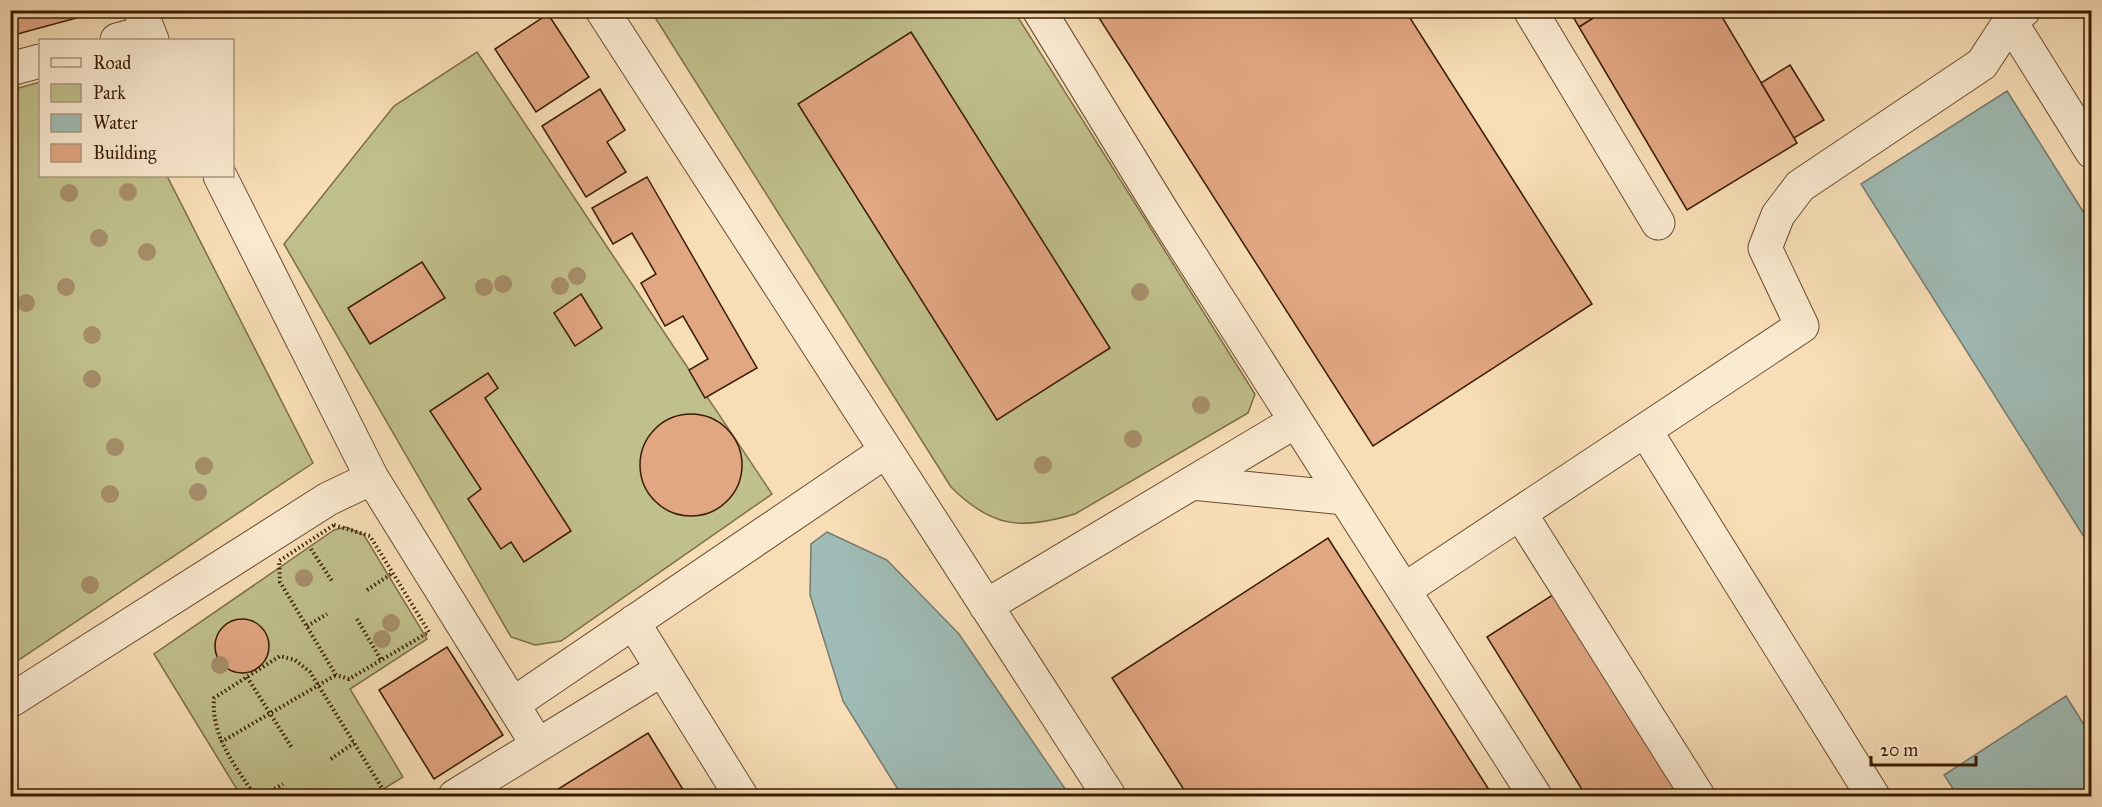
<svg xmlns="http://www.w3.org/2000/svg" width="2102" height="807" viewBox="0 0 2102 807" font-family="'IM FELL Great Primer',serif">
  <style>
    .green { fill: #c0c08c; stroke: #7d6e48; stroke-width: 1.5 }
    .water { fill: #9fbbb5; stroke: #777b6e; stroke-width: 1.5 }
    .building { fill: #e1a682; stroke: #3a1c03; stroke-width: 1.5 }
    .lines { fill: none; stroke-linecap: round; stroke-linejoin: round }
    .minor-casing { stroke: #6a4c30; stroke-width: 35 }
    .path { stroke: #3a1c03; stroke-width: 4; stroke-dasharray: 1.5 3; stroke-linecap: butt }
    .minor { stroke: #faead0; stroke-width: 33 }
    .tree { fill: #a68e6b }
  </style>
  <rect width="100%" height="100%" fill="#f8deb7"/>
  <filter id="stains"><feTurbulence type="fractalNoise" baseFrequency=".00333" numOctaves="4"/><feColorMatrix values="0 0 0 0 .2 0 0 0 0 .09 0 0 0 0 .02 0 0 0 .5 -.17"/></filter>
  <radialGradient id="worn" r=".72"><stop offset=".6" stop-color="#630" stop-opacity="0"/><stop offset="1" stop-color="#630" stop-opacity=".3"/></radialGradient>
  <path class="green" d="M651 11H1014L1255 394 1248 413 1075 514C1021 530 992 528 951 487Z
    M477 52 772 494 561 641 535 645 511 637 284 244 394 106Z
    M40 82V176H167L313 463 11 665V90Z
    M346 527 364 535 427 639 350 689 403 777 372 796H241L154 654 334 530Z"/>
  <path class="water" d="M2007 91 2091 224V548L1861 184Z
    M827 532 887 560 959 634 1070 796H902L843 701 810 595 811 544Z
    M2066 696 2091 736V796H1958L1944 775Z"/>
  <path class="building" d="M10 10H95V13L10 36Z
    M1094 10H1405L1592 304 1373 446Z
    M1569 10H1606L1579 27Z
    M1606 10H1718L1797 143 1687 210 1579 27Z
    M548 14 589 77 536 112 495 49Z
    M911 32 1110 348 997 420 798 104Z
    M1790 65 1824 120 1794 138 1761 83Z
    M600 89 625 130 607 142 626 172 586 197 542 126Z
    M647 177 757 368 705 398 689 370 708 359 683 316 665 326 641 283 656 274 632 233 613 244 592 208Z
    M422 262 445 298 370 344 348 308Z
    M581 294 602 328 575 346 554 313Z
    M488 373 498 388 485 398 571 531 524 562 511 542 501 549 468 499 481 489 430 411Z
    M640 465a51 51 0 1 1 102 0a51 51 0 1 1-102 0Z
    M1328 538 1493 796H1188L1112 678Z
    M1565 587 1697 796H1586L1487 637Z
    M215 646a27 27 0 1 1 54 0a27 27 0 1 1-54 0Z
    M447 647 503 735 434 779 379 690Z
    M648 733 687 796H547Z"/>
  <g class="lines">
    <g class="minor-casing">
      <path id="minor" d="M140 10 152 40
        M602 10 1109 796
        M1039 10 1162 211 1535 796
        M1530 10 1658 223
        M2007 10 2010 21 2092 152
        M117 40 147 32
        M10 69 40 61
        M220 176 372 478 537 744
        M1645 430 1873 796
        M1192 483 1345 498
        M1520 513 1698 796
        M1404 590 1802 326 1765 248 1778 215 1800 186 1982 64 2010 21 2024 10
        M986 606 1296 421
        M633 622 741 796
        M10 701 328 499 372 478
        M513 704 886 451
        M455 796 661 670"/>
    </g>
    <path class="path" d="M334 525 370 536 429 632 349 679 336 675 280 582 279 561Z
      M311 549 332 581
      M367 590 391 574
      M357 619 381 660
      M307 626 327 614
      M247 677 292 748
      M221 742 336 675
      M331 759 354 743
      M319 794 321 796
      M255 796C235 765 211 737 214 698L280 656 295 660 310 672 387 796
      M263 796 283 784"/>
    <use href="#minor" class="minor"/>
  </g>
  <g class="tree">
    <circle cx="128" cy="192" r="9"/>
    <circle cx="69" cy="193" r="9"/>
    <circle cx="99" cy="238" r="9"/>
    <circle cx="147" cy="252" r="9"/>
    <circle cx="577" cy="276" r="9"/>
    <circle cx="503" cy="284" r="9"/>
    <circle cx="560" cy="286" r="9"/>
    <circle cx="66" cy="287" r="9"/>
    <circle cx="484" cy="287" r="9"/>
    <circle cx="1140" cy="292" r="9"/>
    <circle cx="26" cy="303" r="9"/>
    <circle cx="92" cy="335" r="9"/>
    <circle cx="92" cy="379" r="9"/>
    <circle cx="1201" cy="405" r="9"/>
    <circle cx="1133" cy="439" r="9"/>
    <circle cx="115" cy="447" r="9"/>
    <circle cx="1043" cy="465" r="9"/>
    <circle cx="204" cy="466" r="9"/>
    <circle cx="198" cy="492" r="9"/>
    <circle cx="110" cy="494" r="9"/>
    <circle cx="304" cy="578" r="9"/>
    <circle cx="90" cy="585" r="9"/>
    <circle cx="391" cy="623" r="9"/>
    <circle cx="382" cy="639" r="9"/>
    <circle cx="220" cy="665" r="9"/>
  </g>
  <rect width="2102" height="807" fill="none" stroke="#f8deb7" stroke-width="36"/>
  <rect x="12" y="12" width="2078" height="783" fill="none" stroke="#3a1c03" stroke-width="3"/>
  <rect x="18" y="18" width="2066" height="771" fill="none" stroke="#3a1c03" stroke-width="1.5"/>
  <rect x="39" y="39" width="195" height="138" fill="#faead0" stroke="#ad987e" stroke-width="1.5"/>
  <rect x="51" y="58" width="30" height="9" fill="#faead0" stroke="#ad987e" stroke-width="1.5"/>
  <text x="93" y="69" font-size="18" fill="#3a1c03">Road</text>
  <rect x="51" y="84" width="30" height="18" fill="#c0c08c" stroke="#ad987e" stroke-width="1.5"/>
  <text x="93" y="99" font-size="18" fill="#3a1c03">Park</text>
  <rect x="51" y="114" width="30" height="18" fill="#9fbbb5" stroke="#ad987e" stroke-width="1.5"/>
  <text x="93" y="129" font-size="18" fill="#3a1c03">Water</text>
  <rect x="51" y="144" width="30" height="18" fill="#e1a682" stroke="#ad987e" stroke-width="1.5"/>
  <text x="93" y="159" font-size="18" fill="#3a1c03">Building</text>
  <path d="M1871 756v9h105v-9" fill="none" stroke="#3a1c03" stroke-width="3"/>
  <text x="1880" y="756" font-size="18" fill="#3a1c03" stroke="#faead0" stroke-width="4.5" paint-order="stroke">20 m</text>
  <rect width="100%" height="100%" filter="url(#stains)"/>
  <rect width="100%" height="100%" fill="url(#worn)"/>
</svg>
